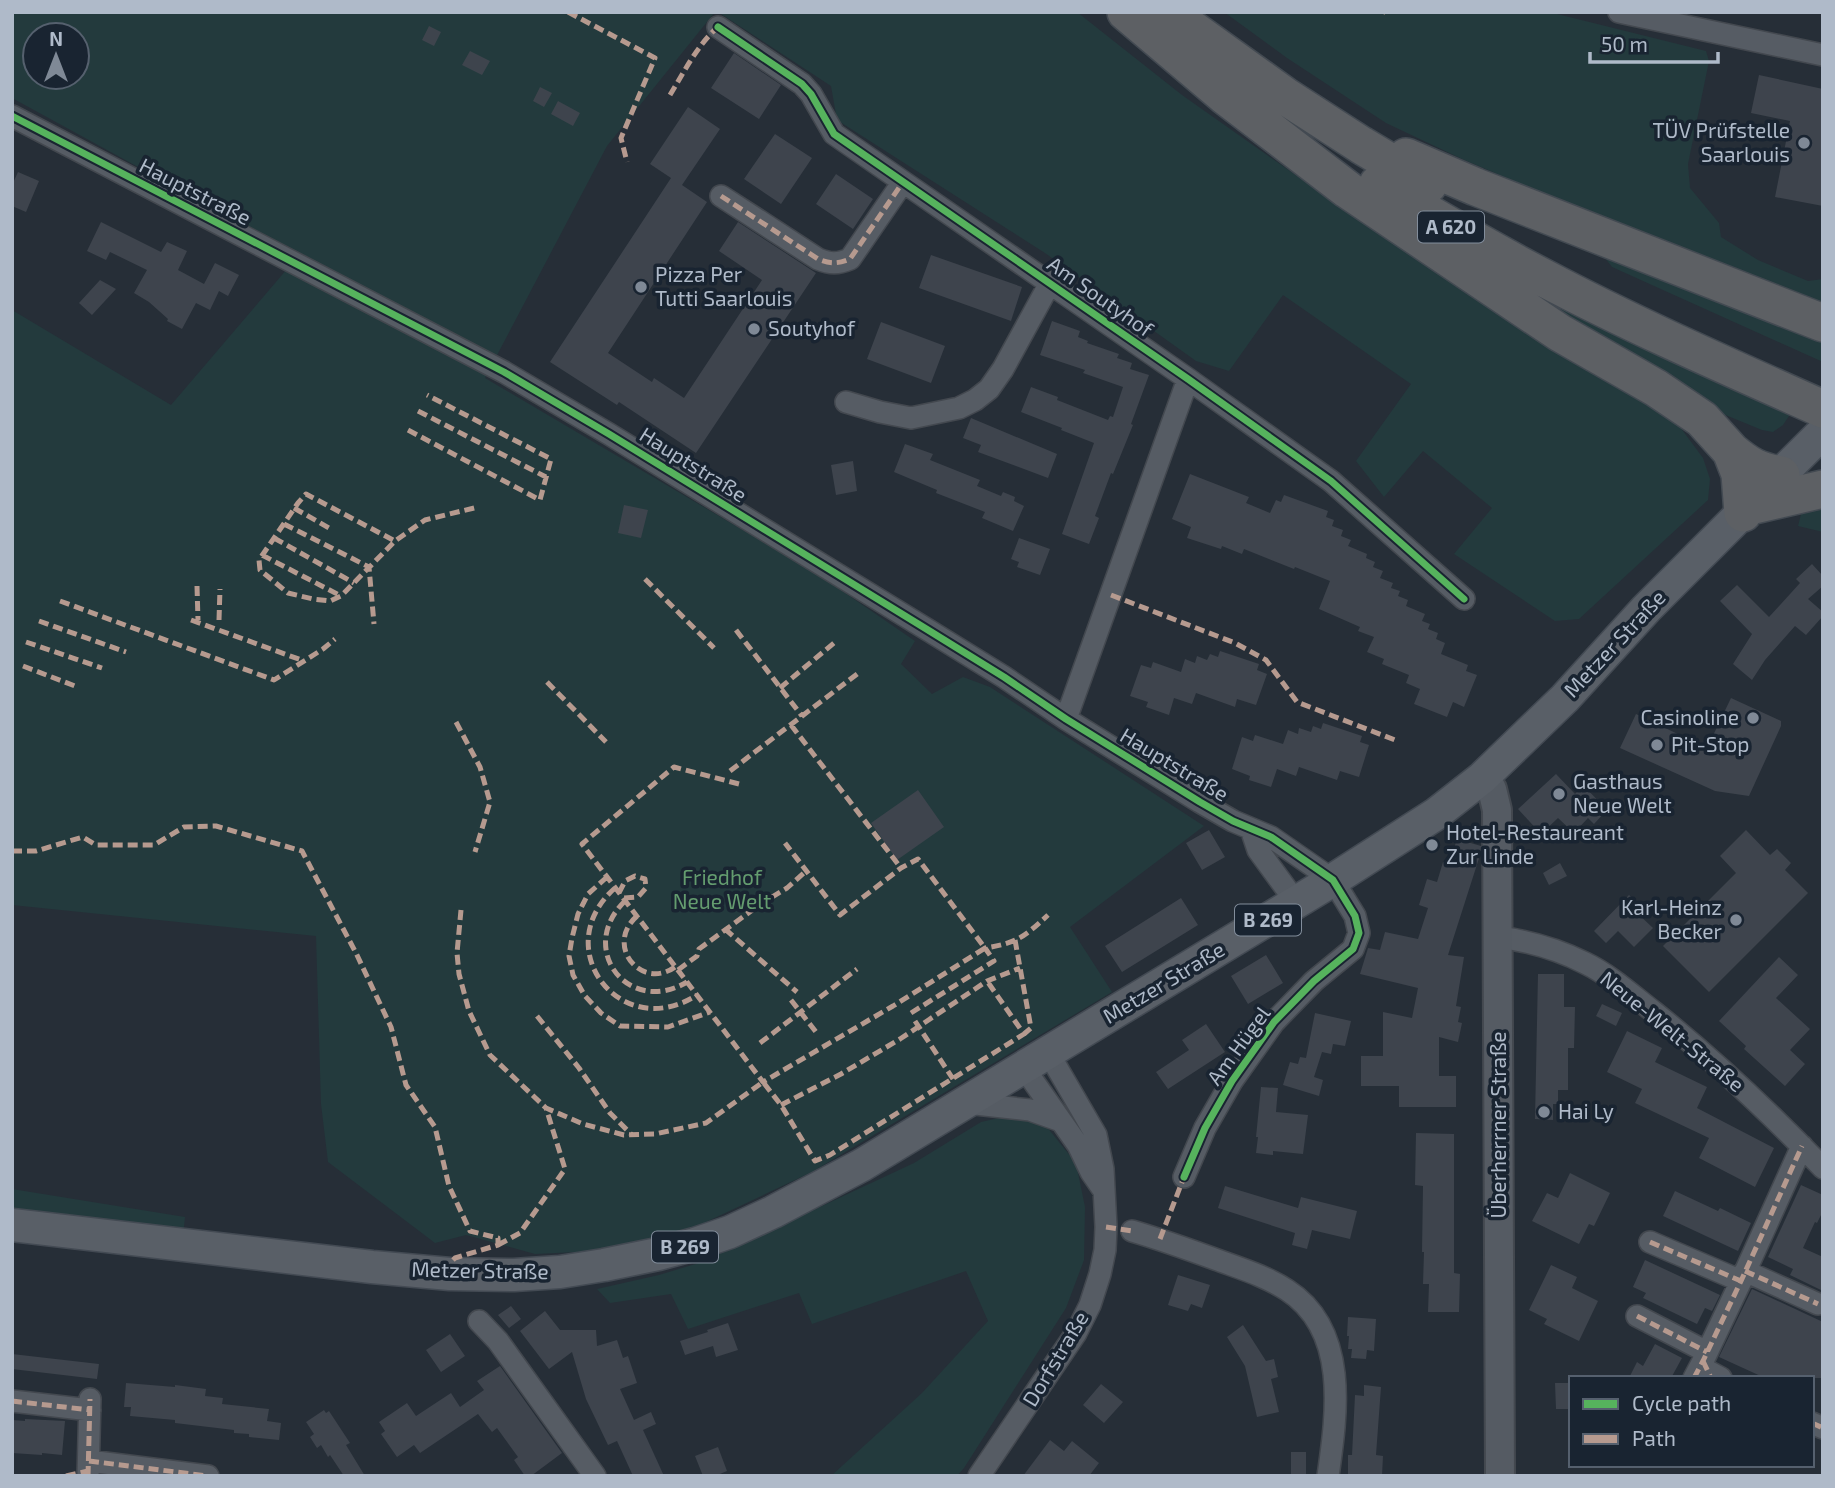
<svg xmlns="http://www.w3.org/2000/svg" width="1835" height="1488" viewBox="0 0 1835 1488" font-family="'Exo 2',sans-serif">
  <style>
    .green { fill: #233a3d; fill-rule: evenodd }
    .building { fill: #3e444d }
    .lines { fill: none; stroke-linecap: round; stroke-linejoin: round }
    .street-casing { stroke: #43484f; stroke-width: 24 }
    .secondary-casing { stroke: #43484f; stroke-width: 32 }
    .primary-casing { stroke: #434a53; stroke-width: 35 }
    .highway-casing { stroke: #434a52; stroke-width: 40 }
    .street { stroke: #565c64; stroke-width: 21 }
    .secondary { stroke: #555b63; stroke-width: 28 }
    .primary { stroke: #595f67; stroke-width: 32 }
    .highway { stroke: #5d6064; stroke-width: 37 }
    .quiet { stroke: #b69a8f; stroke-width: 5; stroke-dasharray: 10 5; stroke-linecap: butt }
    .cycleway-casing { stroke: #192431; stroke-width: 11 }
    .cycleway { stroke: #56b35d; stroke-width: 7 }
    .poi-dot { fill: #7f8996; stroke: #192431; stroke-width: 2.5 }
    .labels { text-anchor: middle; stroke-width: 7; stroke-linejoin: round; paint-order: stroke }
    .shield { fill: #192431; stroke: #828d9b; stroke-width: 2 }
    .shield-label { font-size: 19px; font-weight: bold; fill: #afbac9 }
    .poi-label { font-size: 21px; fill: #afbac9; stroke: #192431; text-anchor: start }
    .street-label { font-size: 21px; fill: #afbac9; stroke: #192431 }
    .park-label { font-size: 21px; fill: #649c6f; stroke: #192431 }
  </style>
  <rect width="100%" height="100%" fill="#262e37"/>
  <path class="green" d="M12 12H715L607 146 485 378 819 575 915 641 901 664 932 694 963 677 990 687 1204 826 1070 927 1112 992 812 1172 687 1231 598 1251 535 1254 466 1235 435 1243 328 1162 321 1104 316 936 12 905V310L171 405 299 255 12 98ZM35 35H77V77H35Z
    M718 12H1077L1182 95 1314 188 1475 296 1653 401 1680 427 1703 458 1710 479 1708 500 1579 619 1555 621 1454 554 1492 508 1423 451 1384 497 1356 461 1411 384 1283 295 1229 371 1196 361 1045 253 837 120 831 86Z
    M1224 12H1549L1706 51 1709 61 1688 164 1690 188 1719 223 1721 237 1758 260 1808 281 1823 279V304L1733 274 1462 159 1386 123 1287 58Z
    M1607 253 1823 341V362L1612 267 1605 258Z
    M1553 303 1791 413 1783 425 1773 432 1762 430 1706 407 1548 306Z
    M1823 503V532L1798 526 1801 514 1816 505Z
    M1003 1117 1042 1121 1076 1163 1085 1207 1084 1260 1066 1308 964 1468 957 1476H831L922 1393 988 1321 966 1271 812 1324 799 1293 688 1329 671 1294 610 1303 597 1289 659 1275 702 1262 914 1163 981 1122Z
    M12 1189 185 1217 183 1236 12 1216Z"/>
  <path class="building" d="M429 26 441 32 434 46 422 40Z
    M470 51 490 61 482 75 462 65Z
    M734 53 781 85 759 119 711 88Z
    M1759 75 1823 89V206L1775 197 1790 121 1751 113Z
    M540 87 552 93 544 107 533 101Z
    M558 101 580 113 573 126 551 114Z
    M688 107 720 129 682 185 707 202 608 353 652 382 654 378 684 398 762 280 719 251 738 222 816 273 696 453 619 402 617 405 550 362 671 178 650 164Z
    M775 134 812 158 781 204 744 179Z
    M18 172 39 181 26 212 12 206V185Z
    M836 174 873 199 853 229 816 204Z
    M101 222 161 252 167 242 187 251 178 270 204 284 215 263 239 275 228 296 219 291 210 310 196 303 182 329 167 321 168 319 149 302 134 293 147 270 110 252 106 260 87 251Z
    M931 255 1022 287 1011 321 919 288Z
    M100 280 116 289 92 315 79 303Z
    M1052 321 1080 331 1078 337 1088 341 1087 343 1119 354 1117 358 1132 363 1130 369 1149 375 1131 424 1133 425 1113 474 1111 473 1095 516 1099 518 1089 544 1062 534 1094 443 1061 430 1062 428 1021 412 1031 387 1058 397 1057 400 1108 420 1110 416 1113 417 1123 387 1083 373 1085 370 1040 355Z
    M881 322 945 346 931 383 867 359Z
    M971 418 1057 454 1048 478 978 452 981 445 963 438Z
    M905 444 933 454 930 460 980 480 977 486 1001 496 1003 492 1015 497 1014 501 1024 506 1013 531 982 518 985 512 936 493 937 490 894 472Z
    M853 461 857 491 836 495 831 465Z
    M1190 474 1249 497 1246 503 1270 513 1276 500 1281 502 1284 495 1328 511 1326 517 1334 520 1332 526 1343 530 1341 536 1351 540 1348 546 1367 554 1366 558 1375 562 1373 567 1383 571 1380 578 1393 583 1391 588 1400 591 1398 596 1408 600 1406 606 1425 614 1422 621 1430 624 1428 629 1438 633 1436 639 1445 643 1441 654 1468 665 1466 671 1477 675 1464 707 1453 702 1447 717 1414 704 1420 689 1406 683 1409 675 1382 664 1384 659 1367 652 1374 637 1358 631 1360 627 1319 609 1330 581 1295 567 1294 569 1244 549 1242 554 1222 546 1221 549 1187 538 1191 527 1172 519Z
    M624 505 648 510 641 538 618 533Z
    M1019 538 1050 549 1040 575 1017 567 1019 562 1011 559Z
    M1812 564 1823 576V586L1808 599 1823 612V616L1806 635 1795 626 1765 660 1752 680 1733 664 1752 634 1720 601 1737 585 1769 617 1800 583 1796 579Z
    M1220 651 1259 664 1257 670 1267 674 1256 705 1237 699 1235 707 1196 693 1192 704 1174 698 1169 715 1146 707 1148 702 1130 696 1141 665 1151 668 1153 662 1181 672 1185 659 1195 663 1197 656 1207 660 1210 654 1218 657Z
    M1731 698 1781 721V726L1749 796 1715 791 1620 748 1636 714 1707 748Z
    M1323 723 1362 736 1360 742 1369 745 1359 777 1340 771 1337 780 1299 767 1296 776 1277 769 1271 787 1249 780 1250 776 1232 769 1242 737 1253 741 1255 735 1283 744 1288 730 1298 734 1299 728 1311 732 1313 726 1321 729Z
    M1556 774 1575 794 1583 785 1607 810 1594 824 1588 818 1574 833 1558 818 1541 834 1518 809Z
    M918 790 944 827 897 860 871 823Z
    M1209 830 1225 857 1202 870 1186 843Z
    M1746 830 1770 855 1777 849 1791 863 1785 870 1808 893 1709 992 1663 946 1736 873 1720 856Z
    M1457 839 1481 846V852L1448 955 1464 957 1456 1006 1461 1007 1458 1022 1462 1023 1458 1042 1439 1037V1076H1456V1107H1399V1086H1361V1056H1383V1012L1412 1018 1418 988 1360 974 1368 948 1380 950 1385 932 1418 939 1428 908 1419 905 1427 879 1437 882 1443 862 1449 864Z
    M1560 863 1567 876 1549 885 1543 873Z
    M1629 895 1642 906 1636 912 1653 928 1634 947 1618 931 1606 943 1594 931Z
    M1181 898 1198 925 1122 972 1105 946Z
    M1266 955 1283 983 1248 1004 1231 976Z
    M1779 957 1798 975 1776 998 1810 1029 1790 1050 1805 1064 1785 1086 1744 1049 1746 1046 1719 1021Z
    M1538 974H1564V1007H1575L1574 1048H1568V1090H1558V1104H1553V1120L1535 1119Z
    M1602 1004 1622 1013 1616 1026 1596 1016Z
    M1315 1013 1351 1021 1345 1046 1333 1044 1331 1054 1322 1052 1314 1077 1323 1080 1319 1096 1283 1085 1290 1062 1298 1064 1300 1057 1306 1058Z
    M1206 1024 1225 1052 1168 1089 1156 1072 1189 1050 1182 1040Z
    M1627 1031 1662 1048 1655 1062 1707 1087 1697 1108 1774 1148 1755 1187 1699 1158 1709 1138 1635 1103 1642 1089 1607 1072Z
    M1261 1087 1278 1088 1276 1112 1308 1115 1303 1154 1273 1151V1155L1256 1153 1258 1137H1256Z
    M1416 1133 1454 1134V1273L1460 1274 1459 1312H1428L1429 1284H1423L1424 1252H1422L1423 1186 1415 1185Z
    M1570 1173 1610 1193 1594 1226 1589 1224 1579 1244 1532 1221 1547 1193 1558 1198Z
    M1801 1185 1823 1195V1211L1817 1223 1815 1222 1803 1248 1823 1257V1291L1790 1275 1793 1269 1768 1257Z
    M1225 1186 1298 1208 1301 1197 1357 1211 1350 1239 1312 1230 1307 1249 1292 1245 1295 1233 1218 1208Z
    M1675 1191 1718 1211 1720 1208 1751 1223 1738 1251 1663 1216Z
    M1645 1260 1720 1295 1712 1311 1705 1308 1697 1324 1643 1298 1646 1293 1633 1287Z
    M1551 1265 1577 1277 1572 1288 1598 1301 1579 1341 1544 1324 1547 1319 1529 1310Z
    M1178 1275 1210 1285 1202 1308 1191 1304 1188 1311 1168 1305Z
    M1752 1289 1823 1322V1378H1765L1719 1357Z
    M511 1306 521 1319 509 1328 498 1315Z
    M545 1311 560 1330H596L597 1346 617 1340 623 1358 628 1356 637 1383 620 1389 634 1420 651 1412 656 1424 643 1430 664 1476H633L617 1441 608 1445 586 1399 572 1352 549 1369 520 1331Z
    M1348 1317 1376 1319 1374 1351 1367 1350 1366 1359 1351 1358 1352 1349H1348L1349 1336H1347Z
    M728 1323 738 1350 716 1357 713 1346 685 1355 680 1341 708 1332 707 1330Z
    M1243 1325 1266 1361 1274 1359 1278 1377 1271 1379 1279 1412 1257 1417 1245 1366 1227 1337Z
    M450 1334 465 1356 441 1372 426 1350Z
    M1655 1344 1682 1358 1671 1378H1629L1637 1362 1643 1366Z
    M12 1354 99 1364 97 1379 12 1369Z
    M500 1366 562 1453 531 1476H525L514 1460 518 1457 497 1428 492 1432 478 1414 420 1453 414 1445 397 1457 381 1434 385 1431 379 1422 407 1403 416 1416 451 1393 460 1407 484 1390 477 1381Z
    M126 1383 175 1387V1385L206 1389 205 1396 223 1398 222 1404 269 1409 267 1421 281 1423 279 1440 249 1437V1434L234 1433V1430L175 1423V1420L130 1416 131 1407H124Z
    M1555 1383H1571V1409H1556Z
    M1101 1384 1123 1402 1104 1423 1083 1405Z
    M1364 1385 1381 1387 1376 1455 1383 1456 1382 1476H1348V1455H1352L1355 1395 1364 1396Z
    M324 1410 326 1413 329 1411 350 1443 346 1445 365 1476H344L330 1455 328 1457 321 1445 317 1448 310 1437 314 1434 306 1422Z
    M25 1419 65 1421 62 1455 42 1453V1455L12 1453V1420L25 1421Z
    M1050 1440 1064 1451 1072 1441 1099 1463 1089 1476H1023Z
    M718 1447 727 1471 715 1476H703L695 1456Z
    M1291 1452H1306V1476H1291Z"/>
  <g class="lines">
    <g class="street-casing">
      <path id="street" d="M1619 12 1823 55
        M718 27 802 84 811 94 834 134 1188 379 1331 481 1464 599
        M12 116 504 372 609 434 928 630 1004 677 1066 719 1200 802 1233 821 1271 837 1333 880 1355 916 1359 933 1353 949 1314 981 1274 1022 1232 1081 1205 1128 1184 1177
        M721 196 818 259C830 264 838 264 850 259L903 182
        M846 402 880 412 911 418 959 408 975 400 989 389 1003 369 1050 283
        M1066 719 1188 379
        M1251 829 1258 850 1296 902
        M1498 937C1529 941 1557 949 1585 963 1610 975 1632 995 1654 1012 1714 1060 1770 1113 1823 1168
        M1024 1068 1078 1145 1091 1172 1102 1188
        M966 1103 1030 1110 1061 1121
        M1132 1231C1163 1240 1193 1251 1223 1262 1245 1270 1267 1277 1287 1290 1349 1330 1337 1413 1328 1476
        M1650 1242 1741 1281
        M1745 1271 1818 1304
        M1637 1316 1707 1352
        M479 1321 498 1341 595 1476
        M1708 1371 1721 1378
        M1694 1378 1703 1361 1741 1281 1802 1146
        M12 1401 90 1410
        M1812 1423 1823 1428
        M89 1461 208 1476
        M88 1476 90 1399
        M979 1476 1076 1333 1090 1305 1100 1274 1105 1250 1106 1227 1103 1169 1096 1135 1049 1054"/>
    </g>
    <g class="secondary-casing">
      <path id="secondary" d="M1482 778 1492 789 1497 810 1500 1476"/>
    </g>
    <g class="primary-casing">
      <path id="primary" d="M12 1225 372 1267 450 1274 514 1275 560 1272 604 1265 658 1254 695 1244 730 1232 773 1212 862 1165 1333 880 1436 814 1482 778 1565 698 1646 609 1823 432"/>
    </g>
    <g class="highway-casing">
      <path id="highway" d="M1126 12 1224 95 1348 190 1560 333 1656 388 1702 419 1731 451 1740 474 1743 513
        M1168 12 1285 96 1361 145 1428 185
        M1406 157 1476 187 1823 323
        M1378 184C1432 216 1488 249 1544 278 1635 326 1729 367 1823 409
        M1731 451C1749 466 1758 471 1781 475
        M1750 506 1823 489"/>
    </g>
    <use href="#street" class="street"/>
    <use href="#secondary" class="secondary"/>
    <use href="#primary" class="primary"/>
    <use href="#highway" class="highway"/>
    <path class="quiet" d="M568 12 655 58 621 138 627 162
      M1385 12 1386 13
      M670 95C684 72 698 44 718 27
      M721 196 818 259C830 264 838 264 850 259L903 182
      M418 411 546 477
      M408 430 540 500 551 459 427 395
      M294 508 329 528
      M284 524 369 567 374 624
      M274 538 354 583
      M393 540 306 494 298 503 259 560 260 570 288 593 313 599 330 601 341 596 395 541 425 520 478 507
      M262 555 341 596
      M645 579 714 648
      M197 586 198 620
      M1111 595 1235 643 1266 660 1297 702 1395 740
      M60 601 274 680 323 649 335 639
      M191 620 304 661
      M219 620 220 589
      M39 621 126 652
      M736 630 802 716
      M26 642 102 668
      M23 666 75 686
      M547 682 606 742
      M780 688 834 643
      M456 722 480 767 490 802 475 852
      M791 725 901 868
      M730 771 861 671
      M739 784 674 767 582 844 763 1082 893 1006 985 948 918 859 901 868 840 915 785 843
      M12 851H36L83 837 96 845H154L184 827 216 826 302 851 356 953 391 1027 406 1085 435 1127 449 1186 470 1231 498 1238V1245L455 1258 451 1262 450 1274
      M607 877 588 894 578 914 572 938 569 956 573 975 585 996 601 1013 620 1026 668 1027 710 1012
      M615 888C547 948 621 1044 697 995
      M619 893 625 881 635 876 645 879 646 888 638 897 623 898
      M625 901C576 948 628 1017 687 982
      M461 910 457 953 459 974 469 1011 490 1055 546 1108
      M637 916C604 945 641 991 675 967
      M725 929 797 992
      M1015 940 1031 1028 1024 1034
      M678 970 697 956 699 949 762 903 787 888 806 871
      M791 1000 816 1032
      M911 1013 994 961 985 948C1017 943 1024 937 1048 915
      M537 1016 579 1068 610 1113 632 1135
      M915 1021 953 1079
      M760 1043 857 969
      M781 1105 841 1074 900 1039 987 981 1020 968
      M1106 1227 1132 1231
      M1160 1239 1184 1177
      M1650 1242 1741 1281
      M498 1245 520 1233 565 1169 546 1108 583 1124 624 1135 655 1134 706 1123 763 1082 781 1105 815 1161 830 1155 1024 1034 987 981
      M1745 1271 1818 1304
      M1637 1316 1707 1352
      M1703 1361 1711 1378
      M1694 1378 1703 1361 1741 1281 1802 1146
      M12 1401 90 1410
      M1812 1423 1823 1428
      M89 1461 208 1476
      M66 1476 88 1471
      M88 1476 90 1399"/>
    <g class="cycleway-casing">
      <path id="cycleway" d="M718 27 802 84 811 94 834 134 1188 379 1331 481 1464 599
        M12 116 504 372 609 434 928 630 1004 677 1066 719 1200 802 1233 821 1271 837 1333 880 1355 916 1359 933 1353 949 1314 981 1274 1022 1232 1081 1205 1128 1184 1177"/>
    </g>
    <use href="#cycleway" class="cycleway"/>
  </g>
  <g class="poi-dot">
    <circle cx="1804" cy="143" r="7"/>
    <circle cx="641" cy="287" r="7"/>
    <circle cx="754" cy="329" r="7"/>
    <circle cx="1753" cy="718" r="7"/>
    <circle cx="1657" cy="745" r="7"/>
    <circle cx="1559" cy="794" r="7"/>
    <circle cx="1432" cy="845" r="7"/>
    <circle cx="1736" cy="920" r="7"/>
    <circle cx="1544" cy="1112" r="7"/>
  </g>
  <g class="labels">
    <g class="shield">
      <rect x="1418" y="211.5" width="66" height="31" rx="5"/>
      <rect x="1235" y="904.5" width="66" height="31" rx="5"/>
      <rect x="652" y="1231.5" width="66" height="31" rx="5"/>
    </g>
    <g class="shield-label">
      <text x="1451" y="234">A 620</text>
      <text x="1268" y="927">B 269</text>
      <text x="685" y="1254">B 269</text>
    </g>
    <g class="poi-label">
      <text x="1790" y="138" text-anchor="end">TÜV Prüfstelle<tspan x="1790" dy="24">Saarlouis</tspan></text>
      <text x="655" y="282">Pizza Per<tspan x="655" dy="24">Tutti Saarlouis</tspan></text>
      <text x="768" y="336">Soutyhof</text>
      <text x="1739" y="725" text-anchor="end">Casinoline</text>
      <text x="1671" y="752">Pit-Stop</text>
      <text x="1573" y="789">Gasthaus<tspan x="1573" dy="24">Neue Welt</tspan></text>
      <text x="1446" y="840">Hotel-Restaureant<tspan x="1446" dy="24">Zur Linde</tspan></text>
      <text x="1722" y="915" text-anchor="end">Karl-Heinz<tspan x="1722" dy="24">Becker</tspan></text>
      <text x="1558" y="1119">Hai Ly</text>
    </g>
    <g class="street-label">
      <text transform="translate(195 192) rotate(27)" y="7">Hauptstraße</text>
      <text transform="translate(1100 297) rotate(35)" y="7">Am Soutyhof</text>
      <text transform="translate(693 465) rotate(32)" y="7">Hauptstraße</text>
      <text transform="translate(1615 644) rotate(-47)" y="7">Metzer Straße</text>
      <text transform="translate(1174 765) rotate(31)" y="7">Hauptstraße</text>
      <text transform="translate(1164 983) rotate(-31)" y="7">Metzer Straße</text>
      <text transform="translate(1672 1032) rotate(39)" y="7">Neue-Welt-Straße</text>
      <text transform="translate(1239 1046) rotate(-54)" y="7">Am Hügel</text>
      <text transform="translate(1499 1125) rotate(-90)" y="7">Überherrner Straße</text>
      <text transform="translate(480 1271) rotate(1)" y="7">Metzer Straße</text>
      <text transform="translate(1056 1359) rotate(-59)" y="7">Dorfstraße</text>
    </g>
    <g class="park-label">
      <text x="722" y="885">Friedhof<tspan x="722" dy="24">Neue Welt</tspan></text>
    </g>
  </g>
  <rect width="1835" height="1488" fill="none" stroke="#afbac9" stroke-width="28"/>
  <rect x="1569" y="1376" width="245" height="91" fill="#192431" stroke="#55606e" stroke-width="2"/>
  <rect x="1583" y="1399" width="35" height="10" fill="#56b35d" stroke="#55606e" stroke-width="2"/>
  <text x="1632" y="1411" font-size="21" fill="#afbac9">Cycle path</text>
  <rect x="1583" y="1434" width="35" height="10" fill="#b69a8f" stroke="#55606e" stroke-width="2"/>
  <text x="1632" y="1446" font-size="21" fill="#afbac9">Path</text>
  <g transform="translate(56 56)"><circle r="33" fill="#192431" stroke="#55606e" stroke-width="2"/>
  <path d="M0-5L12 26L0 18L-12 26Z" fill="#7f8996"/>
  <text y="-10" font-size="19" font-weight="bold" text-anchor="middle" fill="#afbac9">N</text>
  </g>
  <path d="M1590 52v10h128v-10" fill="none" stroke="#afbac9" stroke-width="3.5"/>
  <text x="1601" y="52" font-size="21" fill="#afbac9" stroke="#192431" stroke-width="5" paint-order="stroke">50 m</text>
</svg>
